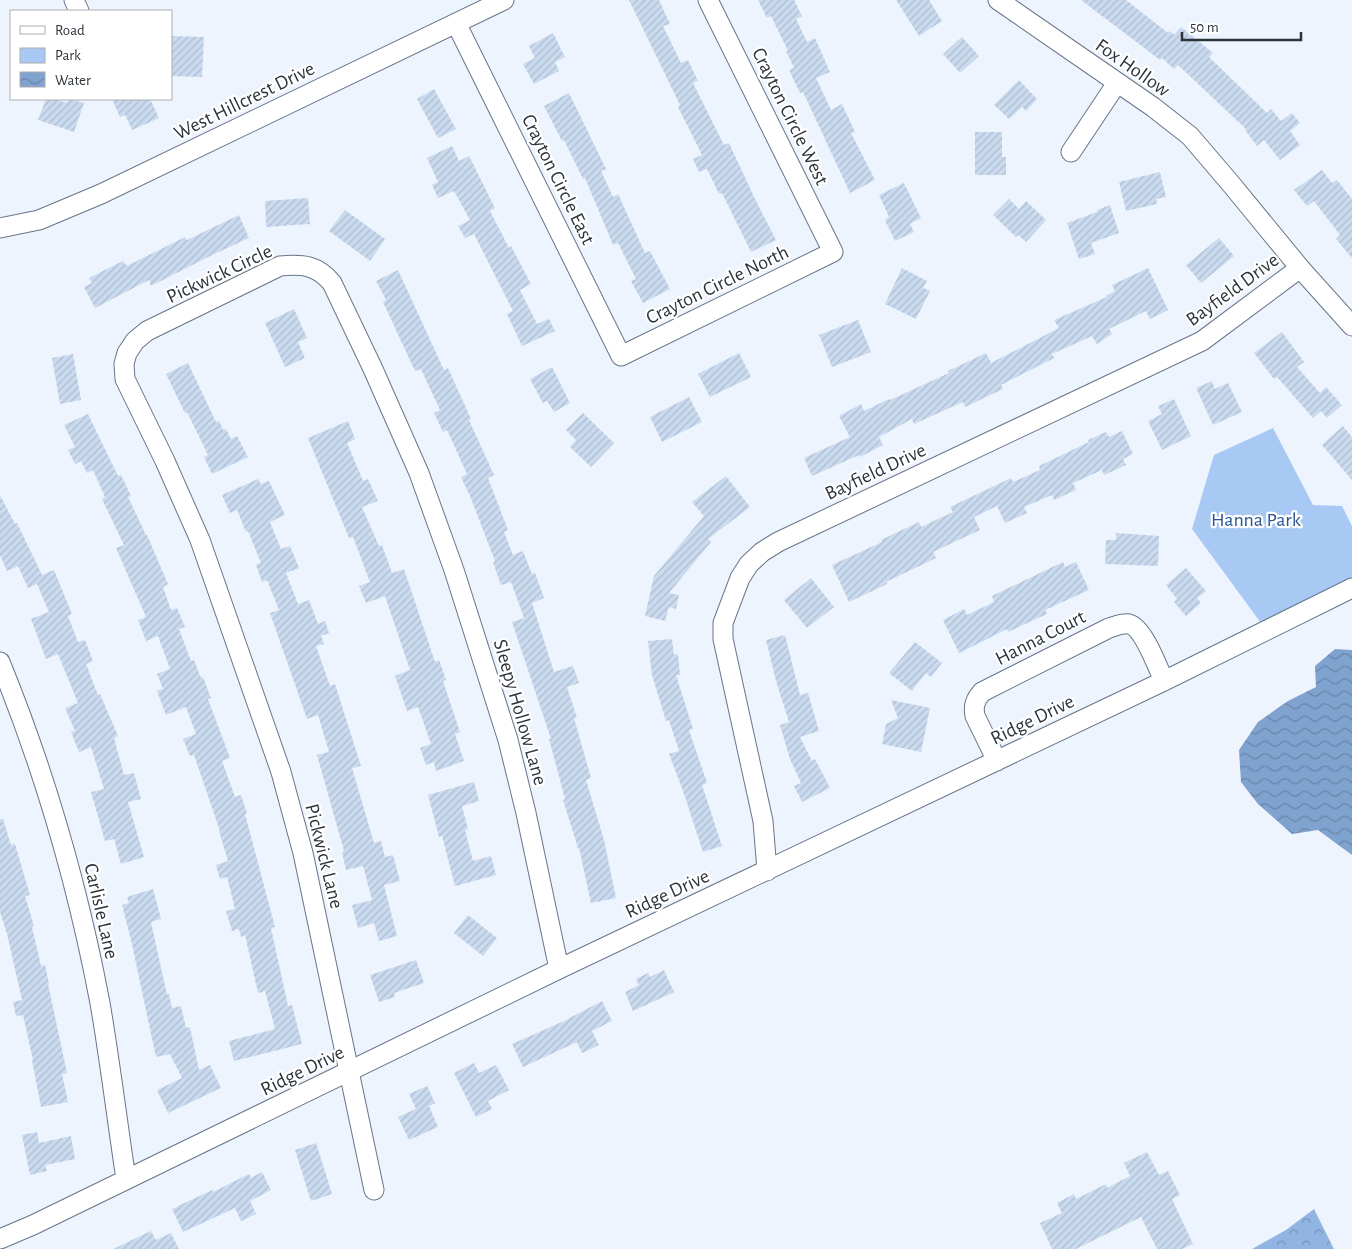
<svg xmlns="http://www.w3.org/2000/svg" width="1352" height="1249" viewBox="0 0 1352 1249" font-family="'Alegreya Sans',sans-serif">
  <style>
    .forest { fill: url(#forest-crowns) }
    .park { fill: #a8c9f4 }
    .water { fill: url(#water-waves) }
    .building { fill: url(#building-hatch) }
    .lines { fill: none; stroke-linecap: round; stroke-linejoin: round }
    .minor-casing { stroke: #677588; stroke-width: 21 }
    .minor { stroke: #fff; stroke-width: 19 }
    .labels { text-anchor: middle; stroke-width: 4.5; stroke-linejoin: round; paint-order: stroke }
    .street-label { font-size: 20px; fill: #2d333b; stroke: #fff }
    .park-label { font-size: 20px; fill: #295690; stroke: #fff }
  </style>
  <defs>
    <pattern id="forest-crowns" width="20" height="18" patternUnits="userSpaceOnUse" patternTransform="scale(1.25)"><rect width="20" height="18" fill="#91b4e2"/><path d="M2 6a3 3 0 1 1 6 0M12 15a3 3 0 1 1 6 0" fill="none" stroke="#7793b8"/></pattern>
    <pattern id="water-waves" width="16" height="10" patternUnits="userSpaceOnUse" patternTransform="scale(1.25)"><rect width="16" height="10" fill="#80a2cf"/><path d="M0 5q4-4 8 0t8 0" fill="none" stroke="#6985a9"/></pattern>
    <pattern id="building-hatch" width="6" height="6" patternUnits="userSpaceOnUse" patternTransform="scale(1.25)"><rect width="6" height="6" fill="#cadbf0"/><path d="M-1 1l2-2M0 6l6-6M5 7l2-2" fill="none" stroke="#aebccf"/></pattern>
  </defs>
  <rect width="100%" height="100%" fill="#eef4fd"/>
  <path class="forest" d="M1314 1209 1334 1249H1252L1286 1230Z"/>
  <path class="park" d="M1273 428 1313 505 1342 506 1352 526V579L1261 623 1192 529 1214 455Z"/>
  <path class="water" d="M1335 649 1352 650V855L1318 830 1292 834 1258 804 1241 782 1239 750 1258 722 1288 701 1316 687 1315 666Z"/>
  <path class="building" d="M629 0H659L670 24 663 26 681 63 688 60 698 81 693 83 724 145 729 143 755 199 776 240 751 252 722 193 719 194 707 169 699 172 693 159 702 155 678 107 680 105Z
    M758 0H794L802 16 796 19 807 42 815 38 830 72 816 78 831 110 842 104 855 132 851 133 875 180 850 193 803 92 800 93 789 70 794 68 786 51H788L771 16 767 18Z
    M896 0H929L942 21 919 36Z
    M1081 0H1126L1168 33 1170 31 1174 35 1181 27 1213 53 1209 57 1267 113 1271 109 1281 121 1292 113 1300 123 1290 131 1300 145 1280 160 1264 140 1257 146 1245 130 1246 129 1178 65 1174 69 1162 58 1160 60Z
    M553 33 565 57 555 62 559 71 534 84 523 64 535 58 529 46Z
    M171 36 204 37 202 77 171 76Z
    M962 37 979 56 960 73 943 54Z
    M1019 80 1037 99 1026 111 1022 107 1009 119 994 105Z
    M434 89 456 129 438 138 417 99Z
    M569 93 606 169 601 171 613 197 618 194 645 253 650 251 670 289 643 303 631 281 636 279 618 243 613 245 585 178 583 179 564 140 562 141 544 106Z
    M46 99H54L67 103 68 99H70L84 103 74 132 38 120Z
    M112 99H150L159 118 132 130 125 115 120 117Z
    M975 132H1002V157H1006V175H975Z
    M452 146 459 161 469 156 495 208 490 211 509 248 511 246 531 284 520 290 537 324 549 319 555 331 522 346 507 314 513 311 474 234 465 238 458 226 470 220 454 191 438 198 432 185 438 182 427 158Z
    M1322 170 1332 183 1337 180 1352 199V258L1336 239 1340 235 1314 201 1307 206 1294 190Z
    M1160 172 1166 197 1156 199 1157 204 1126 211 1119 182Z
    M904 183 921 218 910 224 914 232 895 241 885 220 889 217 879 195Z
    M308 198 310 224 266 227 265 201Z
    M1009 199 1019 209 1026 201 1046 220 1026 242 1018 235 1016 237 993 215Z
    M1110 205 1119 233 1091 243 1095 254 1079 259 1067 223 1097 212V210Z
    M345 210 385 239 370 261 329 231Z
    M239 215 249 238 210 256 151 286 149 280 95 308 84 287 92 283 89 278 123 261 127 266 185 237 187 240Z
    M1219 238 1234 256 1201 283 1186 265Z
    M902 268 927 281 923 288 930 291 916 319 885 304Z
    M1148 268 1168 310 1150 319 1146 311 1109 329 1112 334 1097 344 1092 336 1052 354 1054 358 1001 385 1003 389 965 407 963 402 914 424 912 419 879 437 883 445 860 457 859 455 812 476 804 458 850 437 839 416 861 404 864 411 889 399 890 400 949 373 948 371 986 353 991 363 1059 328 1054 320 1107 297 1106 296 1115 291 1112 285Z
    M398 270 444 370 448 368 471 419 469 420 494 475 488 478 508 530 504 532 513 555 523 551 532 574 535 573 544 598 532 603 554 672 573 666 579 683 567 687 577 718H574L591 778 586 780 604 840 616 898 591 903 579 848H578L563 800 565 799 549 739H551L512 622 524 618 511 582 501 585 493 562 495 561 470 496 461 477 467 474 447 430 443 432 434 413 440 410 421 369 415 371 383 302 386 300 376 281Z
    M294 309 307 338 298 342 305 358 285 367 265 323Z
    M858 320 871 352 832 367 819 335Z
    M1282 332 1304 362 1297 367 1320 393 1326 387 1342 405 1327 418 1321 411 1313 418 1277 377 1274 379 1254 353Z
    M739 353 751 377 710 397 698 374Z
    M73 354 81 400 60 404 52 358Z
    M188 363 216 422 219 421 223 430 226 429 231 439 237 436 248 457 212 474 204 457 208 455 187 412 185 413 166 374Z
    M552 367 570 403 554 412 547 401 543 403 530 379Z
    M1212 381 1215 389 1228 383 1242 412 1213 425 1196 388Z
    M689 397 702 422 662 442 650 417Z
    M1174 399 1191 436 1162 450 1148 421 1162 414 1158 406Z
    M583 413 614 443 591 467 570 447 576 440 566 430Z
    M88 414 118 476 121 475 131 496 128 497 146 535H147L168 584 163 587 171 610 177 608 185 627 179 629 191 661 194 660 201 678 203 677 211 698 208 699 230 758 222 761 235 797 241 795 247 813 245 814 275 927 271 928 288 1006 292 1005 302 1044 234 1061 229 1041 275 1029 265 991 258 993 245 935 241 937 239 929 232 931 226 911 235 909 227 877 220 879 216 865 228 861 219 831H220L194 755 190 756 183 739 196 734 186 707 166 715 157 691 163 689 157 674 170 669 158 636 146 641 138 620 146 617 116 548 124 545 102 499 105 497 93 470 87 473 81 461 75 464 68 450 75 447 64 425Z
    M348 421 355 439 347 443 363 481 368 479 378 501 362 507 379 546 382 545 392 573 404 569 435 662 439 660 446 680 443 681 460 732 455 734 464 761 436 771 434 762 426 765 420 748 431 744 418 707 407 711 395 676 410 670 385 596 366 603 359 586 370 582 353 537 349 538 308 438Z
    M1343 426 1352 437V480L1322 445Z
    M1122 431 1133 454 1123 459 1126 465 1104 475 1102 470 1073 483 1076 490 1054 500 1052 495 1024 507 1027 513 1005 523 997 506 974 517 980 530 933 552 936 558 886 582 887 584 849 602 832 565 882 542 881 540 919 522 921 527 953 512 950 507 1011 478 1013 482 1040 470 1039 466 1089 442 1088 440 1106 432 1109 437Z
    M726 476 750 507 708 539 711 542 669 593 679 595 676 609 669 607 665 621 645 616 654 576 704 516 692 502Z
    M258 479 261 484 269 481 285 515 270 522 281 549 290 546 299 568 286 573 298 604 309 600 318 624 325 621 329 633 321 636 324 644 316 646 330 686 335 684 361 766 352 768 374 843 381 841 385 857 393 855 400 881 384 885 397 936 379 941 374 923 358 928 352 905 372 900 363 866 346 870 342 852 344 851 317 755 329 752 318 715 307 719 270 613 279 610 267 580 262 582 256 565 261 563 248 531 246 532 237 510 230 513 222 495Z
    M0 495 15 524 17 523 42 575 54 570 72 614 68 616 78 642 85 640 93 661 86 664 98 695 100 694 118 736 114 738 124 775 134 773 141 799 128 802 144 857 121 864 114 839 105 841 91 792 104 789 91 747 79 752 71 732 75 731 65 708 78 703 58 654 46 659 31 619 49 612 37 584 28 588 18 566 7 571 0 555Z
    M1116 533 1159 536 1158 566 1105 564 1106 540H1116Z
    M1063 562 1065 567 1076 562 1089 590 1045 610 1047 614 1008 632 1007 629 959 653 943 620 964 609 967 615 994 602 992 596Z
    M1186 568 1206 591 1197 598 1201 603 1186 616 1174 602 1177 599 1166 585Z
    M811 578 834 607 807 628 784 600Z
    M785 635 800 695 808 693 819 731 800 737 812 761 815 759 830 788 802 802 794 786 801 783 790 759 780 725 789 722 776 681 766 640Z
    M672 639 674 655 678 654 680 675H676L693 729 689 730 707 783 702 785 722 846 703 852 683 791 669 754 679 751 669 720 666 721 652 675 648 641Z
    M915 642 942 663 931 677 926 673 912 691 889 673Z
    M891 700 930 708 921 752 882 744 886 724 898 718Z
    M474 782 479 801 462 806 468 829 465 830 473 861 491 856 496 875 455 886 442 836 439 837 428 795Z
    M0 819H3L11 845 15 844 30 895 25 896 34 926 32 927 41 966 45 965 49 984H48L67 1073 62 1074 68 1102 41 1107 32 1060H33L23 1015 16 1016 13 1002 22 1000 7 934 0 912Z
    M153 889 161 919 151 922 167 995 169 994 172 1008 181 1006 186 1028 190 1027 199 1070 210 1065 221 1088 168 1113 157 1090 182 1078 170 1054 156 1057 131 940 122 905 129 903 127 897Z
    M468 915 497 938 483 956 454 933Z
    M416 960 424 983 394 993 395 997 379 1002 370 975Z
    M664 970 674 992 633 1011 625 992 639 985 636 979 648 973 650 977Z
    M602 1001 612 1021 592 1031 599 1045 582 1053 577 1042 523 1067 512 1044 564 1021Z
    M474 1063 479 1073 496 1065 509 1090 488 1101 492 1109 476 1117 454 1073Z
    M427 1086 435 1103 429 1106 438 1127 409 1140 398 1117 416 1109 409 1094Z
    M37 1132 39 1143 71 1136 75 1159 45 1165 47 1171 30 1175 22 1135Z
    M316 1143 332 1194 311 1201 295 1150Z
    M1147 1152 1159 1175 1168 1171 1180 1195 1172 1199 1193 1244 1182 1249H1157L1141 1217 1076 1249H1052L1040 1223 1062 1213 1057 1203 1074 1194 1076 1199 1106 1184 1107 1188 1130 1176 1124 1163Z
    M262 1172 271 1190 250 1201 256 1214 241 1221 235 1208 183 1232 172 1209 212 1190 213 1192 249 1174 251 1178Z
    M151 1231 156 1240 171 1233 179 1249H113Z"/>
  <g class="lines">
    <g class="minor-casing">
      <path id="minor" d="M74 0 79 11
        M998 0 1153 107 1190 136 1231 184 1300 268 1352 326
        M456 23 621 356 833 252 708 0
        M1071 152 1117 83
        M0 228 39 220 101 194 504 0
        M0 662C45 772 78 887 100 1003 110 1061 117 1120 126 1179
        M997 761 975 716C973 706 975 700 982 692L1109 628C1116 626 1122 623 1129 624 1143 627 1158 668 1164 681
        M767 871 763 821 723 639V623L740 578 749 564 762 552 778 542 1202 341 1300 268
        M374 1190 303 853 281 772 200 540 165 461 125 379 124 364 127 353 135 341 147 331 280 266C303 264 317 265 332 283L373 369 419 473 454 570 508 740 526 813 559 969
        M0 1239 33 1225 559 969 1164 681 1352 588"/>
    </g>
    <use href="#minor" class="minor"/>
  </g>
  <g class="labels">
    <g class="street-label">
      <text transform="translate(1133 67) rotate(35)" y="7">Fox Hollow</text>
      <text transform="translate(244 100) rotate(-26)" y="7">West Hillcrest Drive</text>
      <text transform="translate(791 116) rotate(64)" y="7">Crayton Circle West</text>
      <text transform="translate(559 179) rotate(64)" y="7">Crayton Circle East</text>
      <text transform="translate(219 273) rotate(-25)" y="7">Pickwick Circle</text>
      <text transform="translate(717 284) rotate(-26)" y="7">Crayton Circle North</text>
      <text transform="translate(1232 289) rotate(-36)" y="7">Bayfield Drive</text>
      <text transform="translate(875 471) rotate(-25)" y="7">Bayfield Drive</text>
      <text transform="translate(1040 637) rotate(-27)" y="7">Hanna Court</text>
      <text transform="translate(521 712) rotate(74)" y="7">Sleepy Hollow Lane</text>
      <text transform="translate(1032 719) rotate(-26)" y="7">Ridge Drive</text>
      <text transform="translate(325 856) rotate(76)" y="7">Pickwick Lane</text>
      <text transform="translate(667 893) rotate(-25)" y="7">Ridge Drive</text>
      <text transform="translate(102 911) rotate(77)" y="7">Carlisle Lane</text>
      <text transform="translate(302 1070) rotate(-26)" y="7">Ridge Drive</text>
    </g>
    <g class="park-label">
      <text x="1256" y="526">Hanna Park</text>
    </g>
  </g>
  <rect x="10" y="10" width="162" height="90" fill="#ffffff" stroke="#abadb1"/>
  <rect x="20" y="26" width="25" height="8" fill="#ffffff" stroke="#abadb1"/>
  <text x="55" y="35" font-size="15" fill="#2d333b">Road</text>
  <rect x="20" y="48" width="25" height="15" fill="#a8c9f4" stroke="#abadb1"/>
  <text x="55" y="60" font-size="15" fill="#2d333b">Park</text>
  <rect x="20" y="72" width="25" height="15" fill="url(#water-waves)" stroke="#abadb1"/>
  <text x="55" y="85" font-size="15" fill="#2d333b">Water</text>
  <path d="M1182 32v8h119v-8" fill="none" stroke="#2d333b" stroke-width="2.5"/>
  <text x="1190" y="32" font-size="15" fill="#2d333b" stroke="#ffffff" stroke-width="4" paint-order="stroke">50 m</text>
</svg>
